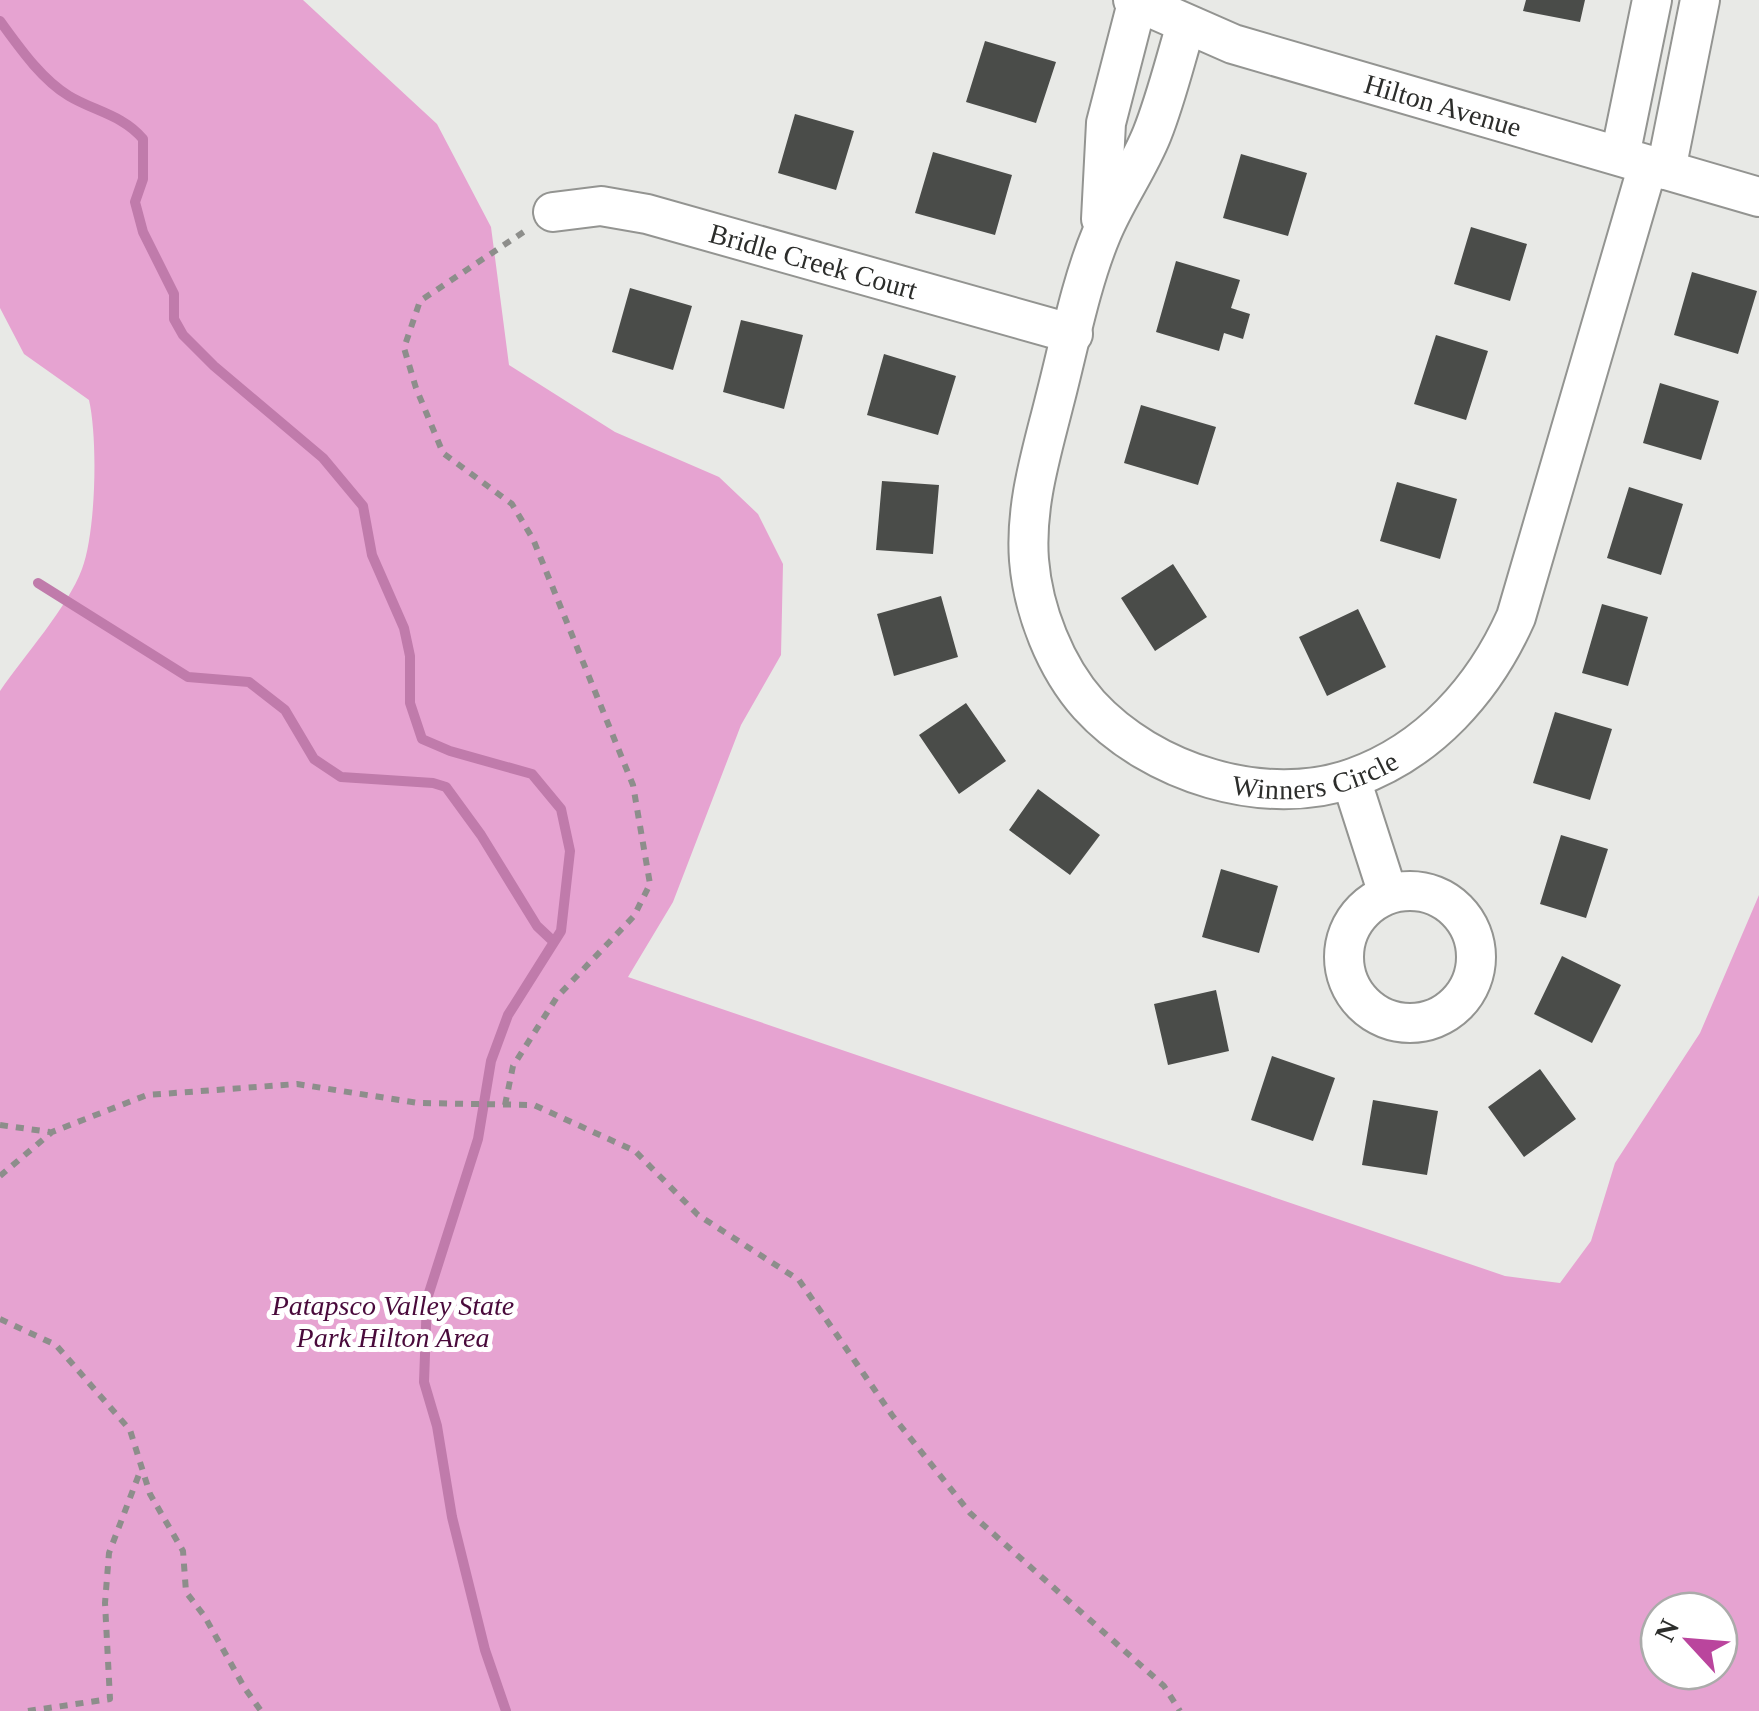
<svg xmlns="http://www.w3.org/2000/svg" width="1759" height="1711" viewBox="0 0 1759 1711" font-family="'Times New Roman',serif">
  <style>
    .green { fill: #e6a3d1; fill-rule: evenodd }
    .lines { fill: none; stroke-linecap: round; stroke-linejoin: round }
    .stream { stroke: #c07bab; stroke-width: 10 }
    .building { fill: #4a4c49 }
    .street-casing { stroke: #939491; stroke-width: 42 }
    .path { stroke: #8d8e8b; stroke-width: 6; stroke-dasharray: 8 8; stroke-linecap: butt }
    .street { stroke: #fff; stroke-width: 38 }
    .labels { text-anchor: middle; stroke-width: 10; stroke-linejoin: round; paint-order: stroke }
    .street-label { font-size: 28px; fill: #2c2d2b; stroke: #fff }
    .park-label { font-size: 28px; font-style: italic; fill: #490a3b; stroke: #fff }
  </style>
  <rect width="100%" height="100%" fill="#e8e9e6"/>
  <path class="green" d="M0 0H303L437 124 491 227 509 365 615 432 719 477 758 514 783 564 781 655 741 725 673 902 628 977 1505 1276 1560 1283 1591 1241 1615 1163 1700 1033 1759 895V1711H0V691C24 656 68 607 82 569 96 532 98 439 89 400L24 354 0 308ZM1719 1611V1671H1659V1611Z"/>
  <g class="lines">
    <path class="stream" d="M0 21C19 47 41 79 69 96 94 111 123 115 143 139V179L135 202 143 232 174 294V319L183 335 214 366 323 458 363 506 372 555 404 628 410 656V703L422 739 450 751 532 774 561 809 570 851 561 931 508 1015 491 1061 478 1139 427 1299 424 1382 437 1426 452 1517 485 1650 506 1711
      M38 583 188 677 249 682 285 710 314 759 341 777 433 783 446 787 481 835 537 926 554 942"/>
  </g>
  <path class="building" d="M1526 0H1585L1580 22 1523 11Z
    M985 41 1056 62 1036 123 966 102Z
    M795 114 854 131 836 190 778 173Z
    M933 152 1012 175 995 235 915 213Z
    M1241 154 1307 173 1288 236 1223 218Z
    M1471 227 1527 244 1510 301 1454 284Z
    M1176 261 1240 280 1231 308 1250 314 1243 339 1224 333 1219 351 1156 332Z
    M1692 272 1757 291 1738 354 1674 335Z
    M630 288 692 306 673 370 612 352Z
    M741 320 803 335 784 409 723 392Z
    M1436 335 1488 351 1466 420 1414 404Z
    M884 354 956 376 938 435 867 415Z
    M1660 383 1719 401 1701 460 1643 443Z
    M1141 405 1216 427 1198 485 1124 463Z
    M882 481 939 485 933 554 876 550Z
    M1397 482 1457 499 1440 559 1380 541Z
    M1629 487 1683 504 1661 575 1607 558Z
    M1173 564 1207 617 1155 651 1121 598Z
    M941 596 958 657 894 676 877 614Z
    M1602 604 1648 617 1628 686 1582 673Z
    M1358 609 1386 667 1327 696 1299 637Z
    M966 703 1006 761 959 794 919 735Z
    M1555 712 1612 729 1590 800 1533 783Z
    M1038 789 1100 835 1070 875 1009 830Z
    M1561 835 1608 849 1586 918 1540 904Z
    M1221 869 1278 886 1259 953 1202 937Z
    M1562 956 1621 985 1592 1043 1534 1014Z
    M1216 990 1229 1051 1168 1065 1154 1004Z
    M1272 1056 1335 1078 1313 1141 1251 1120Z
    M1540 1069 1576 1119 1524 1157 1488 1107Z
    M1373 1100 1438 1111 1427 1175 1362 1165Z"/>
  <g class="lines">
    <g class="street-casing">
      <g id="street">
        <path id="s1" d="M1133 0 1233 44 1759 197"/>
        <path id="s2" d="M1186 25C1175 61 1166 99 1152 134 1138 169 1115 200 1101 235 1080 285 1068 350 1054 403 1041 455 1025 506 1029 560 1033 610 1055 667 1089 705 1151 773 1265 809 1353 778 1429 751 1484 689 1516 617L1648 165"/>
        <path d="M1620 156 1652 0"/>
        <path d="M1666 170 1700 0"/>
        <path id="s3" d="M553 212 601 206 647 214 1073 334"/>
        <path d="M1101 219 1106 123 1137 3"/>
        <path d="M1351 779 1388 894"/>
        <circle cx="1410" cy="957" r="66"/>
      </g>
    </g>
    <path class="path" d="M505 1105 513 1066 557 997 634 916 650 884 633 785 533 539 512 504 443 453 416 388 404 348 420 301 528 229
      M0 1125 50 1132
      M0 1176 52 1132 147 1095 297 1084 418 1103 534 1105 635 1151 698 1215 799 1280 892 1415 970 1513 1164 1686 1180 1711
      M0 1319 56 1345 130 1430 150 1494 183 1551 186 1592 205 1617 244 1687 261 1711
      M28 1711 110 1699 105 1603 109 1553 141 1469"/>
    <use href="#street" class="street"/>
  </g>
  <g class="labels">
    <g class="street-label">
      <text dy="10" stroke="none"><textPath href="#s1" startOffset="328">Hilton Avenue</textPath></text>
      <text dy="10" stroke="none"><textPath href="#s3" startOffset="268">Bridle Creek Court</textPath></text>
      <text dy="10" stroke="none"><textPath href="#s2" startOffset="972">Winners Circle</textPath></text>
    </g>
    <g class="park-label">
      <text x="393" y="1315">Patapsco Valley State<tspan x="393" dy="32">Park Hilton Area</tspan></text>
    </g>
  </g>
  <g transform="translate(1689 1641) rotate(296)"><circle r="48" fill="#ffffff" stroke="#ababaa" stroke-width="2.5"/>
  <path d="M0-8L18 38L0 25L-18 38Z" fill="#ba459d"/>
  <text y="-15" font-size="28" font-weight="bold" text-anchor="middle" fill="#2c2d2b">N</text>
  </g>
</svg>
